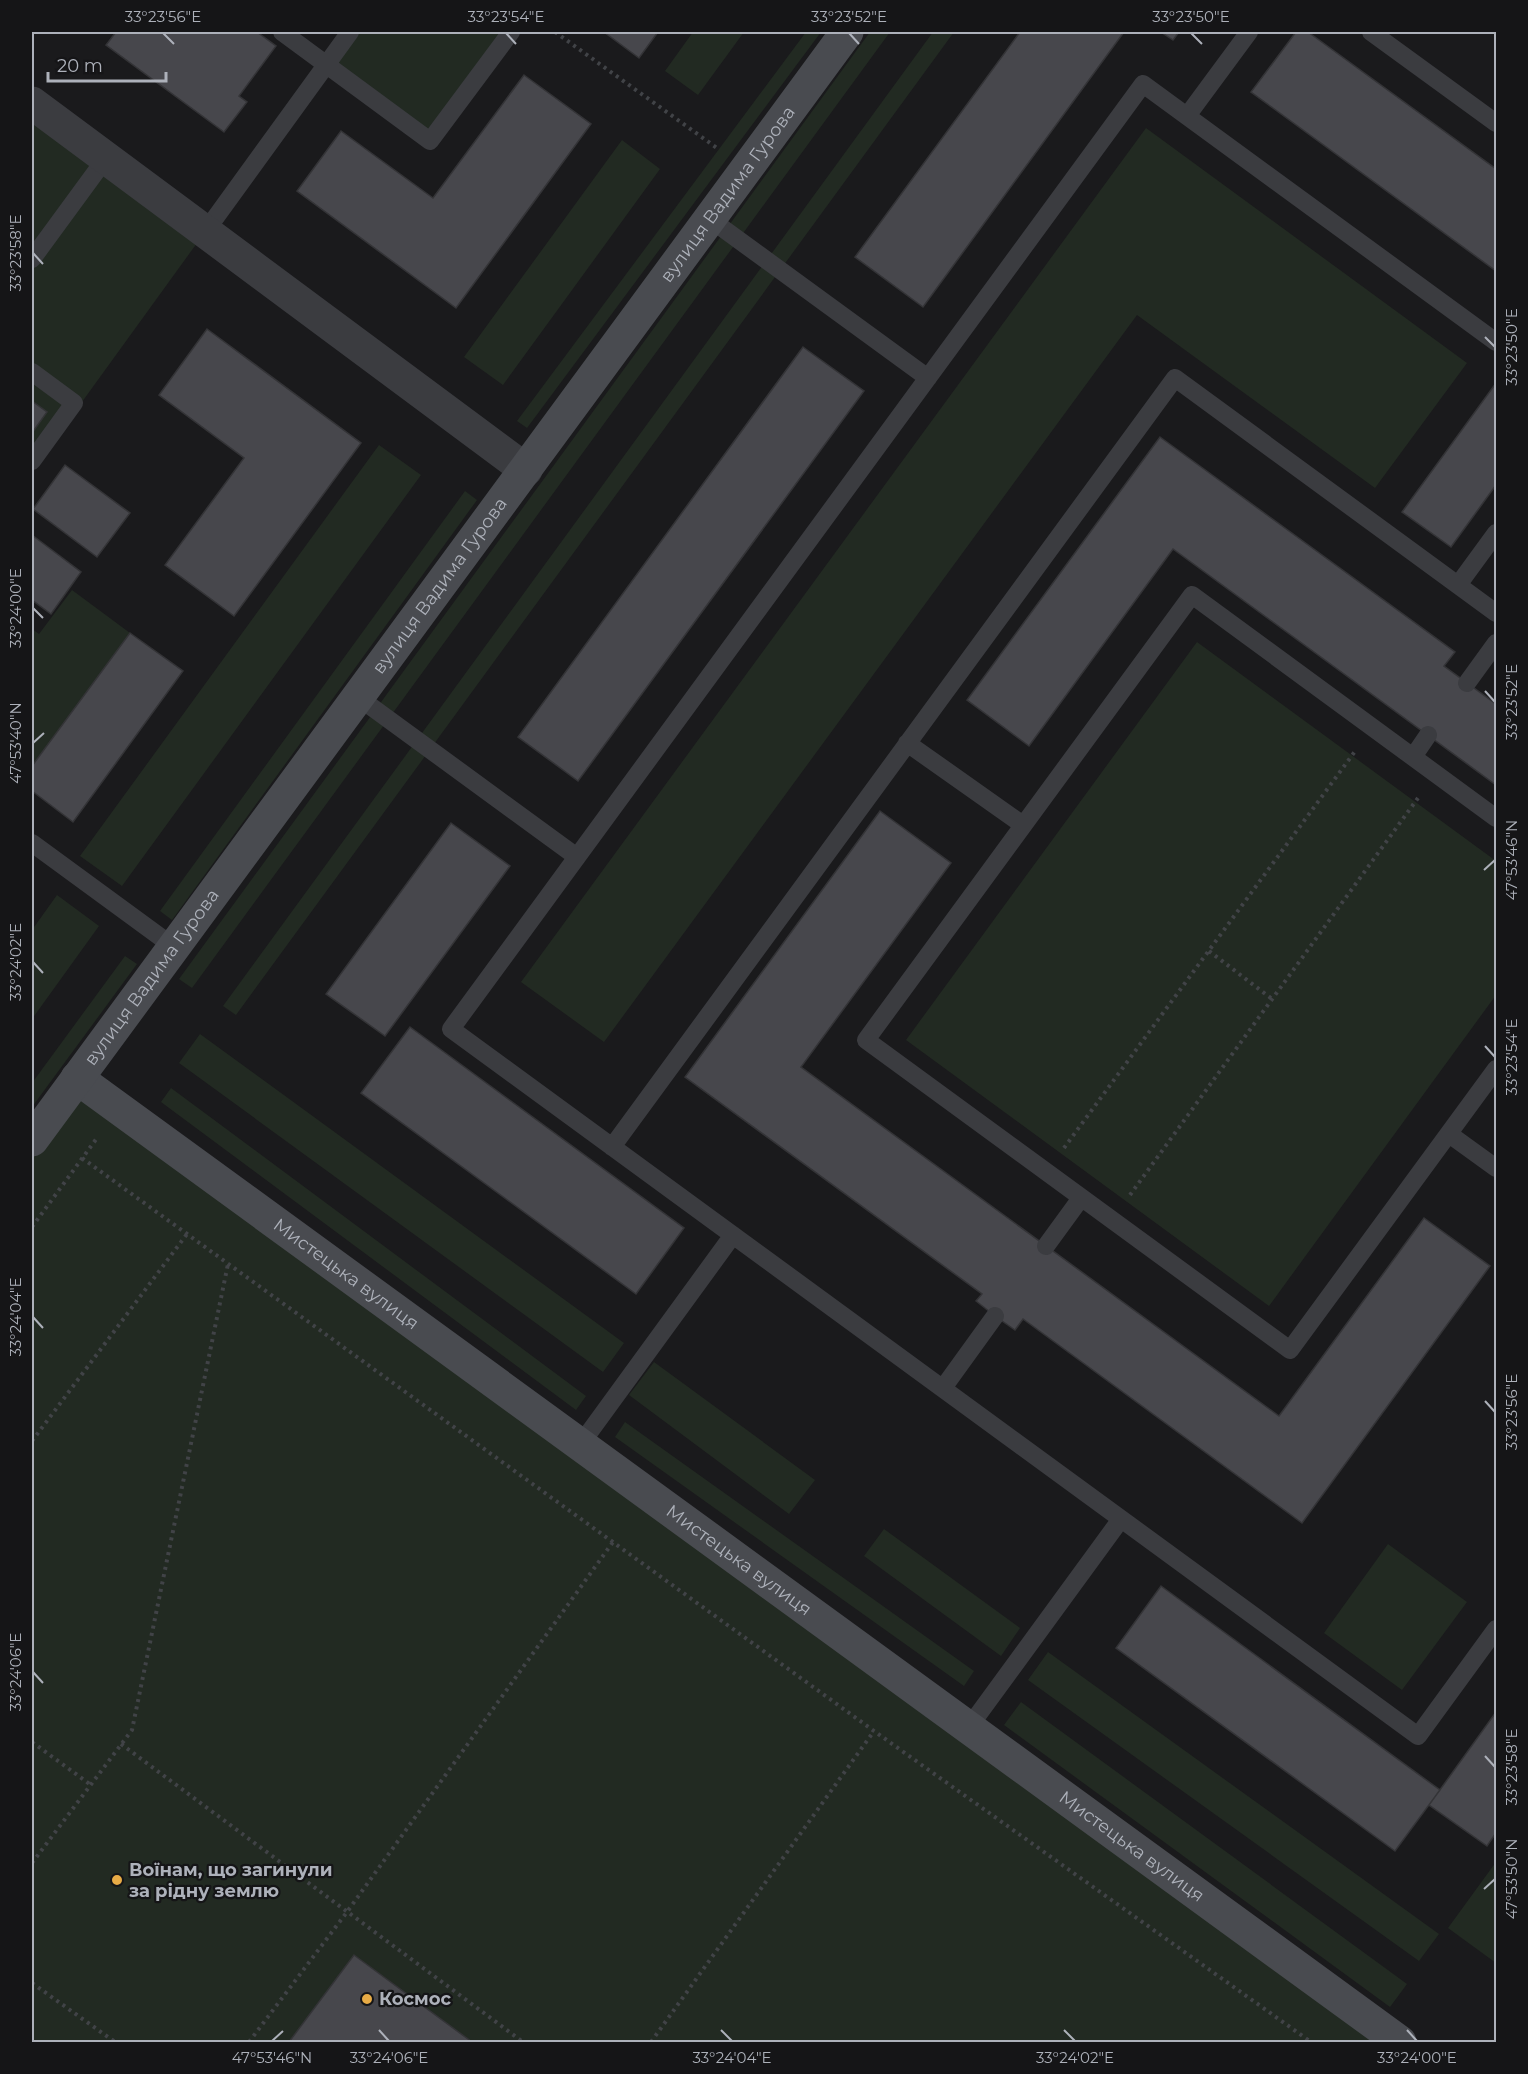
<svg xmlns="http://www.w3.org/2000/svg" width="1528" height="2074" viewBox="0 0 1528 2074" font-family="Montserrat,sans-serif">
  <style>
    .green { fill: #222a22 }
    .building { fill: #47474c; stroke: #343437; stroke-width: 1.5 }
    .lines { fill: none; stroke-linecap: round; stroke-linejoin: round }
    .path { stroke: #414347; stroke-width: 4; stroke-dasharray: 3 4.5; stroke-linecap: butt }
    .lane { stroke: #3b3c40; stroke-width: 18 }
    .street { stroke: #3b3c40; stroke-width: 33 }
    .secondary { stroke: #494b50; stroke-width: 33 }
    .ticks { fill: none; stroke: #adb1ba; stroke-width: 2 }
    .poi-dot { fill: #e7ab46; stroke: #151517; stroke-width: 2 }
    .labels { text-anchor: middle; stroke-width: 4.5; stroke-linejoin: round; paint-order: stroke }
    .street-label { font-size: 18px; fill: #adb1ba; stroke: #151517 }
    .poi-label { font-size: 18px; font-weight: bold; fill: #adb1ba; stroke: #151517; text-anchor: start }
    .neatline { fill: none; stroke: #adb1ba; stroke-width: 2 }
    .ticks-label { font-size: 15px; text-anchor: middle; fill: #adb1ba }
  </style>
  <rect width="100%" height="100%" fill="#1a1a1c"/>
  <path class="green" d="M350 32H511L430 141 326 64Z
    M693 32H744L698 95 665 71Z
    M806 32H821L527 428 517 421Z
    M870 32H890L192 988 179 979Z
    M933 32H954L236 1015 223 1006Z
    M32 103 205 232 32 471Z
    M1146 128 1467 363 1375 488 1137 315 604 1042 521 982Z
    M622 140 660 169 503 385 464 357Z
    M379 445 421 475 122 886 80 856Z
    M465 491 477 500 172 920 160 911Z
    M72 590 130 633 32 766V629L39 634Z
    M1197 642 1496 861V995L1269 1306 906 1040Z
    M57 895 99 926 32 1019V930Z
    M125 956 137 964 32 1107V1083Z
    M200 1034 624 1343 603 1372 179 1063Z
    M77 1078 1400 2042H32V1141Z
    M171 1088 586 1396 576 1410 161 1102Z
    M654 1362 815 1480 789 1514 629 1395Z
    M625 1422 974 1671 964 1686 615 1437Z
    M884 1529 1020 1628 1001 1656 864 1556Z
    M1388 1544 1467 1602 1402 1690 1324 1633Z
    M1048 1652 1439 1934 1419 1961 1028 1680Z
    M1021 1702 1407 1984 1390 2007 1004 1725Z
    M1496 1862V1963L1448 1928Z"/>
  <path class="building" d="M116 32H257L276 46 239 96 247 102 224 132 106 45Z
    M604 32H658L639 58Z
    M1020 32H1124L923 307 855 257Z
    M1161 32H1179L1173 40Z
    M1296 32H1308L1496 169V271L1251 92Z
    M524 75 591 124 456 308 297 191 341 131 433 198Z
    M207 329 361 443 234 616 165 565 244 458 159 395Z
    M803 347 864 391 578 781 518 737Z
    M1496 383V485L1451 547 1402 512Z
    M32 401 47 412 32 433Z
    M1160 437 1455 652 1444 666 1496 704V703V785L1173 549 1029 746 967 700Z
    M65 465 130 513 97 557 33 509Z
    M32 535 81 572 51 614 32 600Z
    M130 633 183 671 73 822 32 791V766Z
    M880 811 951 863 801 1067 1279 1416 1424 1218 1490 1266 1302 1523 1023 1319 1015 1330 995 1316 976 1301 982 1294 685 1077Z
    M451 823 510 866 385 1036 326 994Z
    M410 1027 684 1228 636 1294 361 1093Z
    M1161 1586 1440 1790 1395 1851 1116 1648Z
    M1496 1712V1833L1487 1846 1429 1805Z
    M354 1955 472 2042H289Z"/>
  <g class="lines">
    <path class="path" d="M555 32 717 148
      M1209 951 1272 999
      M1064 1148 1356 750
      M82 1158 874 1731 1311 2042
      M1130 1195 1418 798
      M32 1227 97 1138
      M32 1441 187 1234
      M32 1742 91 1785
      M121 1744 523 2042
      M32 1863 132 1730 228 1264
      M32 1983 115 2042
      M249 2042 347 1912 613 1542
      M651 2042 874 1731"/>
    <path class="lane" d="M282 32 430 141 511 32
      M1371 32 1496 123
      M1187 116 1249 32
      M710 219 928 378
      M205 232 350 32
      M32 259 106 158
      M1496 342 1143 84 451 1029 1418 1736 1496 1629
      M32 372 74 403 32 461
      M1458 585 1496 533
      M1467 683 1496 643
      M358 697 577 857
      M907 743 1023 825
      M1413 757 1428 735
      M1496 818 1192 595 866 1040 1290 1350 1496 1069
      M32 843 174 947
      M1449 1134 1496 1168
      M612 1147 1175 378 1496 613
      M1046 1246 1081 1198
      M943 1388 995 1316
      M580 1445 733 1235
      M969 1727 1121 1519"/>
    <path class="street" d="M32 103 526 470"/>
    <g class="secondary">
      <path id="s1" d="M77 1078 1400 2042"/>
      <path id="s2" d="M32 1140 847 32"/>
    </g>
  </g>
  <path class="ticks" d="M163 33 174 44M506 33 516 44M849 33 859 44M1191 33 1202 44M33 253 43 264M1485 337 1495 347M33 608 43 618M1485 691 1495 702M33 743 44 733M1484 870 1495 860M33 962 43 973M1485 1046 1495 1057M33 1317 43 1328M1485 1401 1495 1412M33 1672 43 1683M1485 1756 1495 1767M1484 1889 1495 1879M379 2030 389 2041M721 2030 732 2041M1064 2030 1075 2041M1407 2030 1417 2041M272 2041 283 2031"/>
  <g class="poi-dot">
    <circle cx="117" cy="1880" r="6"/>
    <circle cx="367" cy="1999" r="6"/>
  </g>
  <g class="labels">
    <g class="street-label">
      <text dy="6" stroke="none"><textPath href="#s2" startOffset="1174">вулиця Вадима Гурова</textPath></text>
      <text dy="6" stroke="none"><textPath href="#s2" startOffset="688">вулиця Вадима Гурова</textPath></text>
      <text dy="6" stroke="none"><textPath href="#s2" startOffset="202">вулиця Вадима Гурова</textPath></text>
      <text dy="6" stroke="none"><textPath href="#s1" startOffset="333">Мистецька вулиця</textPath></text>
      <text dy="6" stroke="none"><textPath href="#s1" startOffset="819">Мистецька вулиця</textPath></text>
      <text dy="6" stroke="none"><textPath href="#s1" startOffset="1305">Мистецька вулиця</textPath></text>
    </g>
    <g class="poi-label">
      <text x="129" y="1876">Воїнам, що загинули<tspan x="129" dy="21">за рідну землю</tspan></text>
      <text x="379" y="2005">Космос</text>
    </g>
  </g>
  <rect width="1528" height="2074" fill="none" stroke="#151517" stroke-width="66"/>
  <path d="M48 72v9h118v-9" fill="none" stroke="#adb1ba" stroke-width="3"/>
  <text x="57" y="72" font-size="18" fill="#adb1ba" stroke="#151517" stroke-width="4.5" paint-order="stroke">20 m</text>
  <rect x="33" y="33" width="1462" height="2008" class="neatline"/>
  <g class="ticks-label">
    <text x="163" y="22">33°23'56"E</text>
    <text x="506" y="22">33°23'54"E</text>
    <text x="849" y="22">33°23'52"E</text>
    <text x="1191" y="22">33°23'50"E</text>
    <text transform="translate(16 253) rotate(-90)" y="5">33°23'58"E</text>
    <text transform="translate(1512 347) rotate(-90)" y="5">33°23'50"E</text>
    <text transform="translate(16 608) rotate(-90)" y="5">33°24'00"E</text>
    <text transform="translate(1512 702) rotate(-90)" y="5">33°23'52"E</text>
    <text transform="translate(16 743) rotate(-90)" y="5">47°53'40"N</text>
    <text transform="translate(1512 860) rotate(-90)" y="5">47°53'46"N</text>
    <text transform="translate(16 962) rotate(-90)" y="5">33°24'02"E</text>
    <text transform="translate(1512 1057) rotate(-90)" y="5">33°23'54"E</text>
    <text transform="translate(16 1317) rotate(-90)" y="5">33°24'04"E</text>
    <text transform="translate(1512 1412) rotate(-90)" y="5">33°23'56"E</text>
    <text transform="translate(16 1672) rotate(-90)" y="5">33°24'06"E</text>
    <text transform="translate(1512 1767) rotate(-90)" y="5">33°23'58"E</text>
    <text transform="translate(1512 1879) rotate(-90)" y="5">47°53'50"N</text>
    <text x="272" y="2063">47°53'46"N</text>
    <text x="389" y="2063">33°24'06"E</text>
    <text x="732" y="2063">33°24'04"E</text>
    <text x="1075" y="2063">33°24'02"E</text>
    <text x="1417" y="2063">33°24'00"E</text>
  </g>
</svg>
